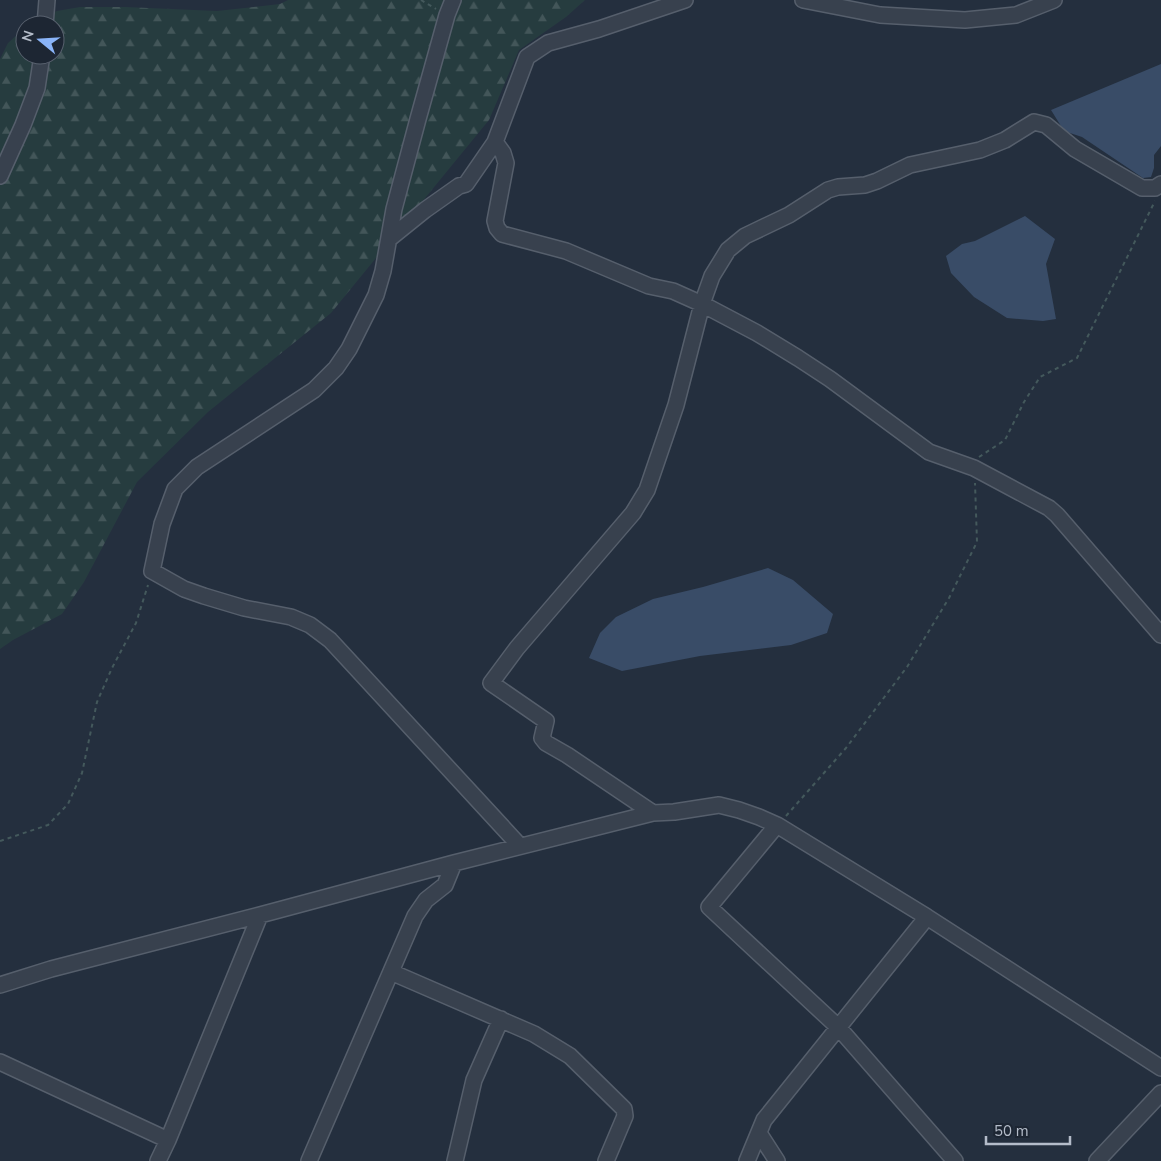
<svg xmlns="http://www.w3.org/2000/svg" width="1161" height="1161" viewBox="0 0 1161 1161" font-family="'Nunito Sans',sans-serif">
  <style>
    .forest { fill: url(#forest-firs) }
    .water { fill: #394c67 }
    .lines { fill: none; stroke-linecap: round; stroke-linejoin: round }
    .minor-casing { stroke: #565f6c; stroke-width: 18 }
    .path { stroke: #44595c; stroke-width: 2; stroke-dasharray: 4 4; stroke-linecap: butt }
    .minor { stroke: #38414e; stroke-width: 15 }
  </style>
  <defs>
    <pattern id="forest-firs" width="22" height="20" patternUnits="userSpaceOnUse" patternTransform="scale(1.25)"><rect width="22" height="20" fill="#263c3f"/><path d="M5 1l3.5 6h-7zM16 11l3.5 6h-7z" fill="#435659"/></pattern>
  </defs>
  <rect width="100%" height="100%" fill="#242f3e"/>
  <path class="forest" d="M288 0H585L566 17 519 50 489 120 331 313 208 412 137 482 84 582 62 614 13 640 0 649V59L8 43 25 28V55H55V25H28L57 11 80 7H125L217 11 280 4Z"/>
  <path class="water" d="M1161 64V146L1154 155V168L1151 177 1143 178 1082 137 1064 131 1051 110Z
    M1025 216 1055 239 1046 264 1056 319 1043 321 1007 318 974 297 951 273 946 256 962 244 975 241Z
    M768 568 793 580 833 614 827 633 791 645 700 656 622 671 589 658 600 633 616 617 653 599 703 587Z"/>
  <g class="lines">
    <g class="minor-casing">
      <path id="minor" d="M453 0 447 15 418 119 394 209 383 271 376 295 349 349 336 368 314 390 197 467 175 489 162 524 152 571 184 589 204 596 244 608 291 617 310 625 330 640 355 667 520 846
        M803 0 880 15 965 20 1016 15 1054 0
        M45 25 47 0
        M495 142 503 153 506 163 495 221 497 228 502 234 566 251 649 286 673 291 702 304 757 333 798 358 830 379 929 452 974 468 1049 508 1057 515 1161 635
        M0 176 23 125 37 88 42 55
        M389 239 425 210 459 186 466 184 495 142 527 57 548 43 599 29 685 0
        M653 813 567 755 546 743 542 738 546 721 491 683 517 648 633 513 647 490 676 405 702 304 712 276 728 250 745 236 789 215 828 190 838 187 865 185 877 181 910 165 980 150 1005 140 1034 122 1046 125 1075 149 1142 188H1155L1161 184
        M777 825 709 907 838 1027 955 1161
        M391 972 534 1034 570 1056 624 1109 625 1116 606 1161
        M0 985 51 969 260 915 454 863 653 813 674 812 719 805 739 810 759 817 777 825 927 917 1161 1068
        M0 1062 168 1140
        M759 1133 777 1161
        M158 1161 168 1140 260 915
        M309 1161 415 916 426 900 445 885 454 863
        M455 1161 474 1080 501 1019
        M747 1161 764 1120 927 917
        M1097 1161 1161 1093"/>
    </g>
    <path class="path" d="M421 0 436 9
      M979 457 1005 440 1024 402 1040 377 1077 358 1155 201
      M786 816 846 748 907 667 949 598 977 542 975 483
      M0 841 48 825 68 804 82 773 97 702 112 668 136 623 148 585"/>
    <use href="#minor" class="minor"/>
  </g>
  <g transform="translate(40 40) rotate(288)"><circle r="24" fill="#1d2633" stroke="#59626f"/>
  <path d="M0-4L9 19L0 12L-9 19Z" fill="#8ab4f8"/>
  <text y="-8" font-size="14" font-weight="bold" text-anchor="middle" fill="#b4bcc9">N</text>
  </g>
  <path d="M986 1136v8h84v-8" fill="none" stroke="#b4bcc9" stroke-width="2.5"/>
  <text x="994" y="1136" font-size="15" fill="#b4bcc9" stroke="#1d2633" stroke-width="4" paint-order="stroke">50 m</text>
</svg>
